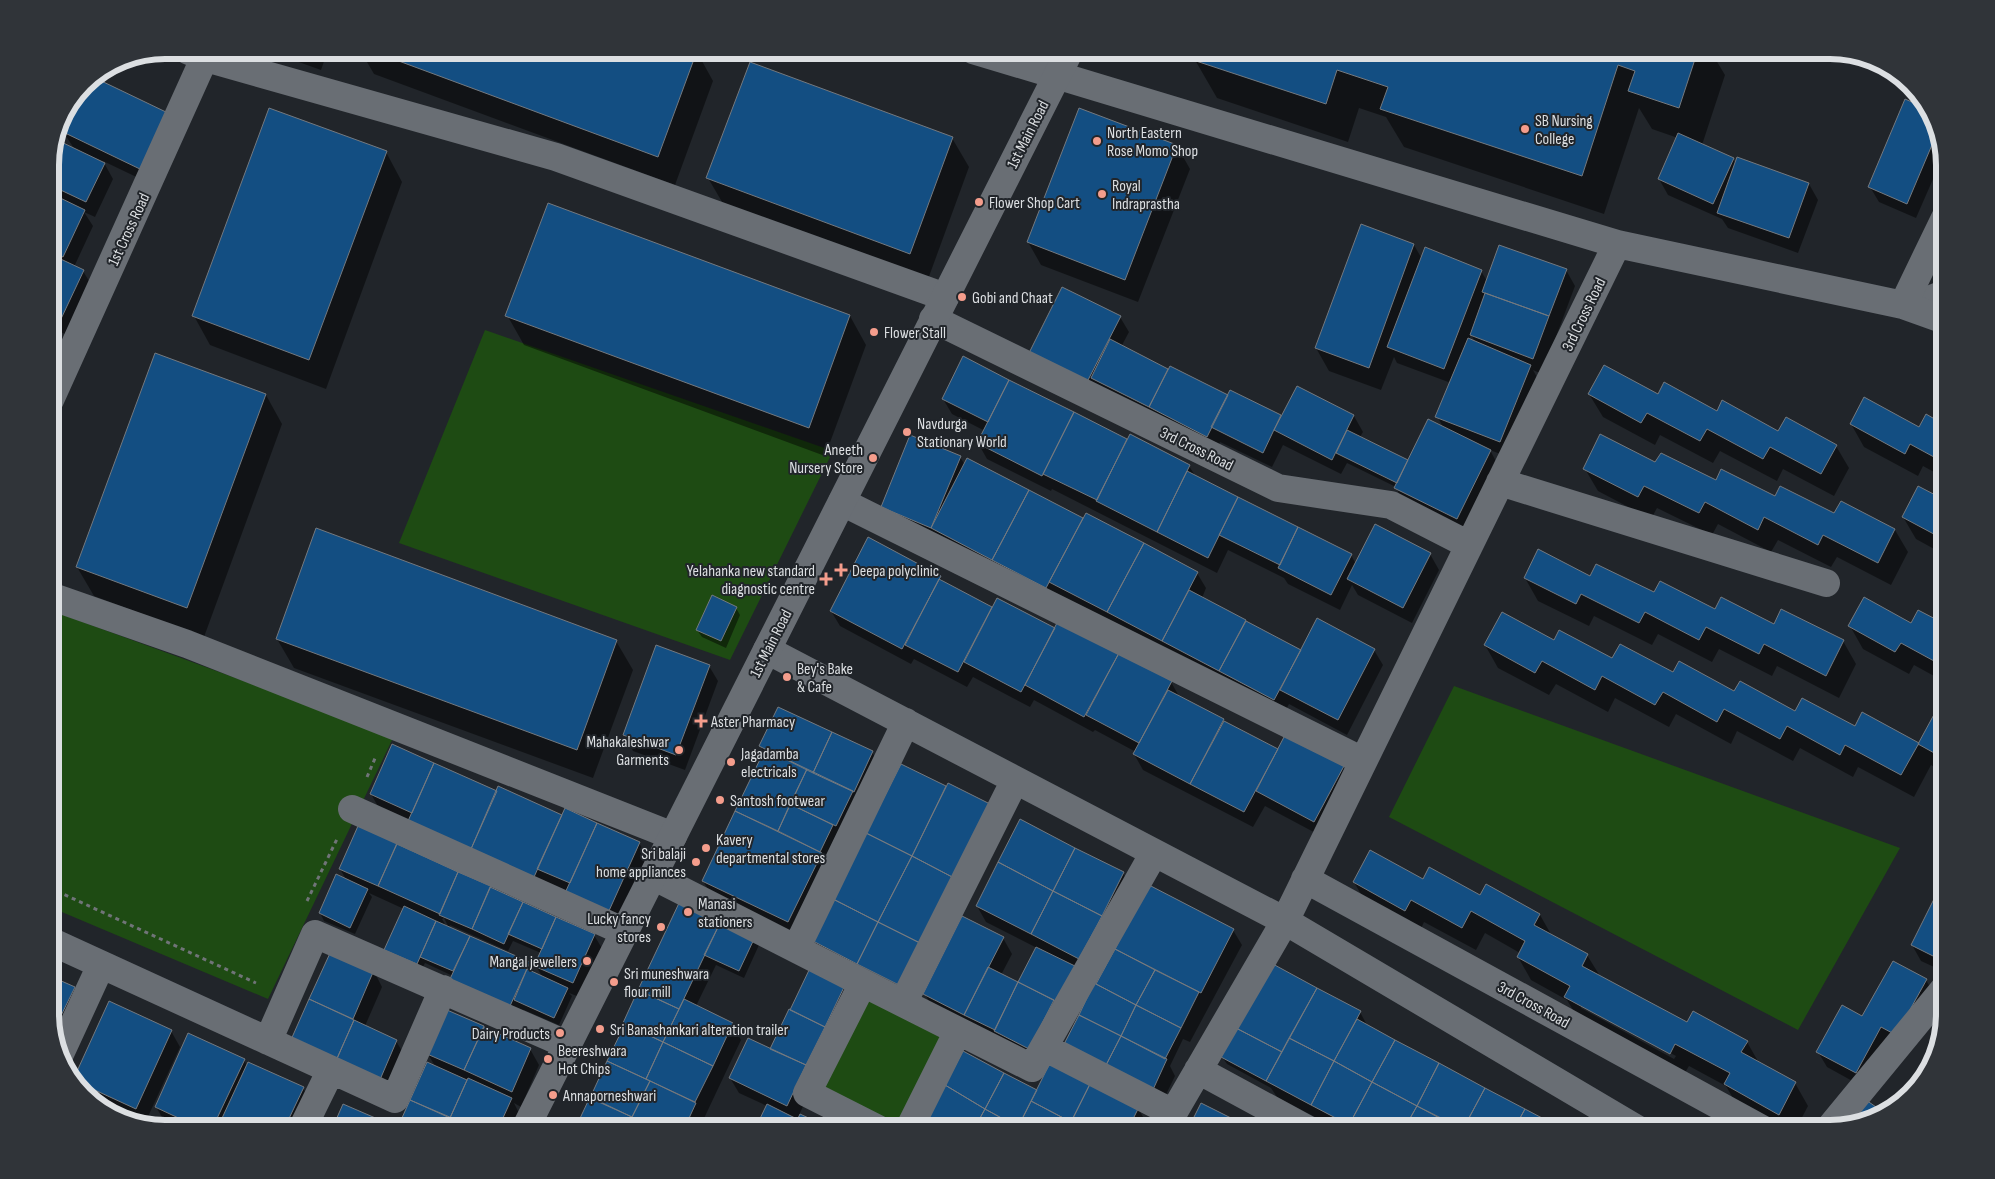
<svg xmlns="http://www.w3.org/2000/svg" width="1995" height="1179" viewBox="0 0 1995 1179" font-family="'Sofia Sans Condensed',sans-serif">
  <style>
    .green { fill: #1e4b13 }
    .shadow { fill: #0007; fill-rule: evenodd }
    .building { fill: #134e82; stroke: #74797f }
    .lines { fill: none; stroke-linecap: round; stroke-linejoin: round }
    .path { stroke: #707478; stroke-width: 3; stroke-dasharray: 4 4; stroke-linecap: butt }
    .service { stroke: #696e74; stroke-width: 18 }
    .minor { stroke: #696e74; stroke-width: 28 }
    .tertiary { stroke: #696e74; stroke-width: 28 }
    .poi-dot { fill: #f49d8c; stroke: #21252a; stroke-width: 2 }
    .labels { text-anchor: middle; stroke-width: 4; stroke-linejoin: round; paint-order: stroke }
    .poi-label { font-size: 16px; fill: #dcdfe2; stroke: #21252a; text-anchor: start }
    .street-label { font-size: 16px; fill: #dcdfe2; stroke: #21252a }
    .rim { fill: none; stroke: #dcdfe2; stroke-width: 6 }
  </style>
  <rect width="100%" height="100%" fill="#21252a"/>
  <path class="green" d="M485 330 833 451 730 660 399 543Z
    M50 610 394 736 268 999 50 907Z
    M1454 686 1900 848 1798 1030 1389 817Z
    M867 992 951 1035 905 1129H894L818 1092Z"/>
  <path class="shadow" d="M265 50H328L321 70Z
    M360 50H691L697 52 713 81 675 185 374 74Z
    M1198 50H1710L1725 75 1702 145 1733 159 1736 165 1809 184 1818 200 1798 253 1728 228 1722 219 1668 195 1659 179 1678 138 1652 129 1639 108 1604 214 1404 147 1386 117 1359 108 1348 142 1217 98 1195 60Z
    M88 81 151 184 103 161 113 179 95 217 84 212 93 226 74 267 83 271 92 286 69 336 50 327V158L56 133 60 143 75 150 66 136 56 131 59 121 84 83Z
    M1906 101 1931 111 1944 154 1916 218 1879 202 1870 187Z
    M1080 109 1177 146 1190 169 1138 302 1041 265 1028 242Z
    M952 138 969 167 927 282 725 207 708 178Z
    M386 152 402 182 326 389 210 345 194 316Z
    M548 204 850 316 866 345 825 456 524 345 507 315Z
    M1414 245 1422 259 1481 271 1487 281 1566 270 1575 286 1542 374 1533 370 1539 381 1508 457 1490 450 1499 467 1466 534 1404 504 1396 487 1347 463 1341 474 1283 445 1272 467 1220 442 1216 452 1039 369 1120 317 1129 332 1121 347 1168 371 1228 397 1230 392 1282 417 1297 388 1354 416 1363 432 1360 437 1408 462 1443 427 1437 416 1451 383 1397 363 1394 357 1381 390 1329 371 1316 348ZM1471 335 1476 343 1469 341Z
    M156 355 266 395 282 424 204 637 94 596 77 567Z
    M964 358 1128 440 1189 466 1196 477 1351 555 1356 564 1375 526 1430 554 1439 570 1412 623 1358 595 1352 585 1340 610 1288 584 1284 578 1228 550 1217 573 1052 489 1051 491 987 459 978 443 985 431 952 414 943 399Z
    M1589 394 1658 395 1779 432 1836 446 1849 468 1834 496 1783 469 1777 481 1720 451 1713 463 1660 435 1655 445 1603 417Z
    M1851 424 1920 429 1945 426V478L1923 466 1918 476 1864 447Z
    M960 457 965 465 968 460 1083 520 1197 573 1206 588 1202 598 1301 652 1374 650 1383 665 1347 735 1289 704 1283 715 882 507Z
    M1656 464 1895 530 1908 552 1891 585 1837 557 1831 567 1778 540 1771 552 1718 524 1712 535 1657 508 1651 519 1598 491 1585 469Z
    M1945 502V555L1916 539 1903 517Z
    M940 577 944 583 993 609 1055 630 1059 623 1171 682 1180 698 1278 751 1343 767 1352 782 1323 837 1265 806 1253 827 1143 770 1134 754 1136 752 1095 730 1093 732 1034 700 1030 707 973 677 967 687 914 659 911 664 840 626 831 611Z
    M1590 577 1843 641 1856 664 1839 698 1777 666 1772 676 1719 649 1712 662 1658 634 1652 645 1594 616 1589 626 1538 601 1525 578Z
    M736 608 740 615 726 648 702 637 697 630Z
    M1850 626H1945V682L1914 665 1909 674 1863 649Z
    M277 639 616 641 633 670 593 778 294 668Z
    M1554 642 1612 660 1673 674 1795 712 1919 746 1937 711 1945 715V774L1931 765 1914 797 1858 767 1853 777 1800 748 1793 761 1737 731 1731 744 1676 714 1669 727 1615 698 1608 712 1556 684 1549 695 1498 668 1485 645Z
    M709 666 718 681 685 770 633 751 624 735Z
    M761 746 872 752 881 768 801 944 717 904 703 881 764 753Z
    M902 766 947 788 908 999 823 956 814 941Z
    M497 792 639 843 648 858 617 928 380 810 371 794Z
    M1021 821 1123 873 1132 889 1038 1064 934 1010 925 994 1003 938 1012 954 1001 975 1019 984 1037 948 986 922 977 906Z
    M359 827 594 935 603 950 582 998 569 993 572 996 559 1025 524 1010 519 1020 453 976 425 963 421 971 390 957 404 909 369 893 372 897 355 934 324 921 320 913 347 881 340 869ZM444 918 448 926H446L442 919ZM450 925 508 951 513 941 541 953 536 966 543 978 536 975 529 963 449 928Z
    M1423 881 1540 915 1552 936 1587 955 1600 976 1687 1024 1747 1042 1759 1063 1795 1083 1808 1106 1796 1129H1778L1738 1107 1726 1086 1689 1066 1683 1076 1579 1020 1567 1000 1531 980 1518 957 1520 953 1485 933 1476 950 1424 922 1419 933 1367 905 1354 882ZM1581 1005 1676 1056 1674 1059 1581 1008Z
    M1148 886 1233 930 1242 945 1190 1042 1183 1039 1170 1066 1175 1076 1159 1109 1098 984Z
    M681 903 755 938 759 945 744 978 716 965 696 1006 732 1024 741 1040 699 1129H576Z
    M1945 904V972L1921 961 1912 945Z
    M332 952 374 971 382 987 365 1026 396 1041 405 1056 388 1097 291 1042Z
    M1926 980 1935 996 1865 1088 1827 1067 1818 1052 1863 1018Z
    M845 984 854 999 799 1115 828 1129H756L767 1106 739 1093 730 1078 771 1050Z
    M74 988 83 1003 60 1053 50 1021Z
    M448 1012 530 1049 539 1065 521 1107 514 1103 520 1115 514 1129H398L436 1068 428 1054Z
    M1360 1012 1368 1027 1559 1129H1338L1277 1097 1271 1088 1227 1064 1222 1057Z
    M171 1031 180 1047 146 1121 142 1123 103 1104 107 1113 74 1080Z
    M244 1060 247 1066 303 1088 312 1104 300 1129H180L165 1122 156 1107Z
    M1038 1091 1138 1108 1147 1124 1145 1129H929L926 1125Z"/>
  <path class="building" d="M369 50H695L697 51 658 157Z
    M1197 50H1698L1679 108 1628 91 1635 71 1618 65 1582 176 1380 109 1388 87 1337 70 1326 104 1193 60Z
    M750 62 953 137 910 254 706 178Z
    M93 77 168 113 142 170 63 132 87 81Z
    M1905 99 1930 110 1937 133 1907 204 1868 187Z
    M269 108 387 151 309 360 192 316Z
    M1079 108 1177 145 1125 280 1027 242Z
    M1678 133 1734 158 1713 204 1658 179Z
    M55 139 105 163 86 202 50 185V158Z
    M1737 157 1809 183 1789 238 1717 213Z
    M50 193 85 210 63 257 50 251Z
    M548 203 850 315 809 428 505 316Z
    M1361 224 1414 244 1369 368 1315 348Z
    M1499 245 1567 269 1549 316 1482 292Z
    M1425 247 1482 270 1444 369 1387 347Z
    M50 254 84 270 60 321 50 316Z
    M1062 287 1121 316 1087 382 1029 353Z
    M1485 293 1549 316 1533 359 1470 335Z
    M1468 338 1531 365 1500 442 1435 417Z
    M1110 339 1168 369 1149 407 1091 378Z
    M155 353 266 394 187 608 76 567Z
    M963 356 1009 380 988 422 942 399Z
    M1604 365 1658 394 1664 382 1717 411 1722 400 1778 431 1786 417 1837 445 1821 474 1770 447 1763 459 1707 429 1700 441 1647 413 1641 423 1588 394Z
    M1170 366 1228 395 1207 437 1149 407Z
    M1009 380 1074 412 1042 476 977 443Z
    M1297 386 1354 415 1332 460 1274 430Z
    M1230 390 1281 415 1263 453 1211 427Z
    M1864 397 1919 427 1926 414 1945 425V463L1910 444 1905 454 1850 424Z
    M1074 412 1127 439 1097 500 1043 474Z
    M1428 419 1491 450 1457 519 1394 488Z
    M1347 430 1408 460 1397 483 1336 453Z
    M1130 434 1190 465 1157 532 1096 501Z
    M1600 434 1655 462 1661 453 1716 480 1721 469 1775 496 1780 486 1834 513 1841 501 1895 529 1878 563 1823 535 1818 545 1764 517 1758 530 1705 502 1699 513 1644 486 1638 497 1583 469Z
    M910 435 961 456 931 528 881 507Z
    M967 458 1029 490 992 560 931 528Z
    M1187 471 1238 497 1208 558 1157 532Z
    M1918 486 1945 500V540L1902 517Z
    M1029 490 1083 518 1046 588 992 560Z
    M1238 497 1298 527 1280 565 1219 535Z
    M1086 513 1144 543 1107 612 1049 582Z
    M1375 524 1431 553 1403 608 1347 579Z
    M1298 527 1352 554 1331 595 1278 568Z
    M316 528 617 640 577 750 276 639Z
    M868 537 941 576 902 649 830 611Z
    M1144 543 1198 572 1162 641 1107 612Z
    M1538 549 1590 576 1596 564 1654 592 1660 581 1715 609 1721 597 1774 624 1781 609 1844 640 1826 676 1764 644 1759 654 1706 627 1699 640 1645 612 1639 623 1581 594 1576 604 1524 578Z
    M939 579 992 607 958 672 905 645Z
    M1189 590 1246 620 1219 671 1162 641Z
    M712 595 737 607 721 641 696 630Z
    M1864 597 1911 623 1918 610 1945 624V667L1901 643 1895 652 1848 626Z
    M997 598 1055 628 1021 692 964 662Z
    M1502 612 1554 640 1559 630 1612 658 1620 644 1673 672 1679 661 1734 691 1740 681 1795 711 1802 698 1855 726 1862 712 1919 743 1901 775 1845 745 1840 755 1787 726 1780 739 1724 709 1717 722 1663 692 1655 705 1602 676 1595 690 1542 661 1535 673 1484 645Z
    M1317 618 1375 649 1338 720 1280 690Z
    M1058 621 1119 653 1084 717 1025 685Z
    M1246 621 1301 650 1274 700 1219 671Z
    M656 645 710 665 676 755 623 735Z
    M1119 653 1172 681 1139 743 1086 715Z
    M1168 690 1224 719 1190 784 1133 754Z
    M778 707 832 732 813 773 759 746Z
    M1937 709 1945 713V759L1918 744Z
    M1224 721 1278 749 1244 812 1190 784Z
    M832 732 873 751 854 792 813 773Z
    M1285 735 1344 766 1314 822 1256 791Z
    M392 744 434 763 412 813 370 794Z
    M765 749 807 769 778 831 735 811Z
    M434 763 497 791 471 849 408 821Z
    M901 764 946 786 912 856 866 833Z
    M807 769 853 791 836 826 790 804Z
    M948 783 992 805 956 879 912 856Z
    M498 786 562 815 534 877 471 849Z
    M790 804 833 825 820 852 778 831Z
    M565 808 597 823 570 883 537 869Z
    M735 811 822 853 788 922 702 881Z
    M1020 819 1075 848 1053 891 998 862Z
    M597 823 640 842 608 913 565 893Z
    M358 826 397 843 378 886 339 869Z
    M866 833 912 856 878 922 833 899Z
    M397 844 458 872 440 914 378 886Z
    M1075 848 1124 872 1102 916 1053 891Z
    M1370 850 1423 879 1429 867 1480 895 1486 884 1540 914 1534 925 1588 954 1582 966 1687 1022 1693 1011 1748 1041 1741 1052 1796 1082 1779 1115 1724 1084 1730 1073 1675 1044 1670 1054 1564 997 1570 986 1517 957 1525 941 1471 911 1462 928 1411 900 1405 911 1353 882Z
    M912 856 956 879 920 943 878 922Z
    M998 862 1053 891 1031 934 976 906Z
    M458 872 491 886 472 929 439 915Z
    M336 874 368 889 350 928 319 913Z
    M1147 884 1234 929 1201 993 1115 949Z
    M490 887 523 902 504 944 472 929Z
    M1053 891 1102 916 1079 959 1031 934Z
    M1935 897 1945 902V962L1911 945Z
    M833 899 878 922 857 964 813 941Z
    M680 901 721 921 679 1009 638 990Z
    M523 902 556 917 542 949 508 934Z
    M404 906 436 921 417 964 384 950Z
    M962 916 1004 937 964 1015 923 994Z
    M556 917 595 934 573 983 534 966Z
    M436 921 470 936 453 971 420 957Z
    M721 921 755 937 739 971 704 955Z
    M878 922 920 943 899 985 857 964Z
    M470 936 530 962 510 1006 450 979Z
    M1036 947 1077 967 1059 1003 1018 982Z
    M1115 949 1155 970 1136 1005 1096 984Z
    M331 951 374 970 353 1019 309 999Z
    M1893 961 1927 979 1896 1035 1881 1027 1856 1073 1816 1052 1842 1005 1862 1016Z
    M1271 963 1317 988 1282 1052 1236 1028Z
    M811 966 846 983 825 1027 790 1010Z
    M988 967 1018 982 995 1030 964 1015Z
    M527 969 568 988 554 1018 514 1000Z
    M1155 970 1199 992 1181 1028 1136 1005Z
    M50 976 75 987 53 1032 50 1021Z
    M1018 982 1054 1000 1029 1049 994 1031Z
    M1094 983 1136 1005 1121 1036 1079 1015Z
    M1317 988 1361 1011 1334 1061 1289 1038Z
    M638 990 679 1009 663 1042 623 1023Z
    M309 999 354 1020 335 1063 290 1042Z
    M684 999 733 1023 713 1066 663 1042Z
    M109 1001 172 1030 136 1109 73 1080Z
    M1136 1005 1181 1028 1165 1059 1121 1036Z
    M789 1009 825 1027 806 1065 770 1049Z
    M447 1010 484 1026 464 1070 427 1054Z
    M1079 1015 1121 1036 1104 1069 1062 1048Z
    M1357 1019 1395 1040 1372 1082 1334 1061Z
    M354 1020 397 1040 379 1082 335 1063Z
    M625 1024 663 1042 646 1079 607 1061Z
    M484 1027 531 1048 512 1092 464 1070Z
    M1236 1028 1282 1052 1266 1081 1221 1057Z
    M188 1033 245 1059 212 1129H202L155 1107Z
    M1121 1036 1167 1059 1151 1094 1104 1069Z
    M748 1038 806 1065 787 1106 729 1078Z
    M1289 1038 1334 1061 1311 1105 1266 1081Z
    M1395 1040 1439 1063 1417 1106 1372 1082Z
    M663 1042 713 1066 695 1102 646 1079Z
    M963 1051 1004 1073 985 1109 945 1085Z
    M607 1061 650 1081 632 1117 590 1098Z
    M1051 1061 1091 1082 1071 1122 1031 1101Z
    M1334 1061 1372 1082 1349 1125 1311 1105Z
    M248 1062 304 1087 284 1129H217Z
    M427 1062 467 1080 450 1118 410 1100Z
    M1439 1063 1485 1088 1463 1129 1417 1106Z
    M1004 1073 1037 1090 1018 1127 985 1109Z
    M468 1078 512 1098 498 1129H476L450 1118Z
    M650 1081 696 1103 684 1129H646L630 1121Z
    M1091 1082 1139 1107 1128 1129H1084L1071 1122Z
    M1372 1082 1417 1106 1404 1129H1356L1349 1125Z
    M945 1085 985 1109 974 1129H932L925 1125Z
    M1485 1088 1525 1109 1514 1129H1463Z
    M590 1097 632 1117 626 1129H575Z
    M410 1100 452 1118 447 1129H397Z
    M1866 1100 1886 1114 1848 1124Z
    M1031 1101 1071 1122 1067 1129H1021L1018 1127Z
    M1201 1103 1247 1126 1246 1129H1188Z
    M343 1104 387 1123 385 1129H332Z
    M767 1104 797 1119 793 1129H755Z
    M1417 1106 1460 1129H1404Z
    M985 1109 1018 1127 1017 1129H974Z
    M1525 1109 1563 1129H1514Z
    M800 1114 832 1129H793Z
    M452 1118 476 1129H447Z
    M143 1119 165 1129 141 1123Z
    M1071 1122 1084 1129H1067Z"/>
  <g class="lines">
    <path class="path" d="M367 777 376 756
      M50 888 256 983
      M307 901 337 839"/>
    <path class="service" d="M1903 305 1945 288"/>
    <path class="minor" d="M187 50 206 58 556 157 945 297
      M973 50 1617 244 1903 305 1945 320
      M1903 305 1945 218
      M933 319 1278 488 1391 505 1469 545
      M50 400 208 50
      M1500 482 1826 583
      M842 502 1363 761
      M50 596 187 644 673 836
      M767 650 1285 921 1637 1129
      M352 809 625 932
      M653 876 863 983 807 1093 878 1129
      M1305 879 1762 1129
      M50 941 395 1099 443 989
      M796 949 906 722
      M863 983 1032 1068 1154 853
      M903 1003 1015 780
      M268 1041 315 934 568 1045
      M1044 1047 1173 1113
      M60 1054 101 965
      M1198 1070 1307 1129
      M302 1129 331 1070
      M909 1129 958 1031
      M1164 1129 1285 921 1617 244
      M1829 1129 1945 988"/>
    <path class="tertiary" d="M525 1129 1070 50"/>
  </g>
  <g class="poi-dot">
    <circle cx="1525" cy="129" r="5"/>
    <circle cx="1097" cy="141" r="5"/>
    <circle cx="1102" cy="194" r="5"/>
    <circle cx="979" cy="202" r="5"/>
    <circle cx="962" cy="297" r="5"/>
    <circle cx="874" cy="332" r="5"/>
    <circle cx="907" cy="432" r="5"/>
    <circle cx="873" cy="458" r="5"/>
    <path d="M838.5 562.5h5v5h5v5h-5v5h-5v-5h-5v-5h5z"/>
    <path d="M823.5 571.5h5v5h5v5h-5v5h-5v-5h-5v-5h5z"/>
    <circle cx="787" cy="677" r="5"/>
    <path d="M698.5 713.5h5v5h5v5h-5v5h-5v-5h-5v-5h5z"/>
    <circle cx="679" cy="750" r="5"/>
    <circle cx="731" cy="762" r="5"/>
    <circle cx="720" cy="800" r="5"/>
    <circle cx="706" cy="848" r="5"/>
    <circle cx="696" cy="862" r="5"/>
    <circle cx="688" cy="912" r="5"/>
    <circle cx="661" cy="927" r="5"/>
    <circle cx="587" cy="961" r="5"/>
    <circle cx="614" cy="982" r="5"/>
    <circle cx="600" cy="1029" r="5"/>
    <circle cx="560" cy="1033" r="5"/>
    <circle cx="548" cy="1059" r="5"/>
    <circle cx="553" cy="1095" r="5"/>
  </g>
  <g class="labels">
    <g class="poi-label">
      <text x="1535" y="126">SB Nursing<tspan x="1535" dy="18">College</tspan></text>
      <text x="1107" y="138">North Eastern<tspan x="1107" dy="18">Rose Momo Shop</tspan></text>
      <text x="1112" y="191">Royal<tspan x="1112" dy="18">Indraprastha</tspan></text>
      <text x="989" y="208">Flower Shop Cart</text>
      <text x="972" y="303">Gobi and Chaat</text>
      <text x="884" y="338">Flower Stall</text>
      <text x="917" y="429">Navdurga<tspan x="917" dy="18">Stationary World</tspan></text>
      <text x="863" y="455" text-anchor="end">Aneeth<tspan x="863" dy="18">Nursery Store</tspan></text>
      <text x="815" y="576" text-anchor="end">Yelahanka new standard<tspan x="815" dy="18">diagnostic centre</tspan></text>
      <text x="852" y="576">Deepa polyclinic</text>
      <text x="797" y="674">Bey's Bake<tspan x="797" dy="18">&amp; Cafe</tspan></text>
      <text x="711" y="727">Aster Pharmacy</text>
      <text x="669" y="747" text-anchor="end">Mahakaleshwar<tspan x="669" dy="18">Garments</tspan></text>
      <text x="741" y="759">Jagadamba<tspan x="741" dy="18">electricals</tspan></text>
      <text x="730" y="806">Santosh footwear</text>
      <text x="716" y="845">Kavery<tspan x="716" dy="18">departmental stores</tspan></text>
      <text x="686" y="859" text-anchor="end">Sri balaji<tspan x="686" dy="18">home appliances</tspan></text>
      <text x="698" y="909">Manasi<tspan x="698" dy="18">stationers</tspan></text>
      <text x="651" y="924" text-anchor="end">Lucky fancy<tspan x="651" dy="18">stores</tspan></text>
      <text x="577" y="967" text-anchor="end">Mangal jewellers</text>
      <text x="624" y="979">Sri muneshwara<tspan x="624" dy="18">flour mill</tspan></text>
      <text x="610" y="1035">Sri Banashankari alteration trailer</text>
      <text x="550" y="1039" text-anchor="end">Dairy Products</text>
      <text x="558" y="1056">Beereshwara<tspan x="558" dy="18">Hot Chips</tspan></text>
      <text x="563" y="1101">Annaporneshwari</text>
    </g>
    <g class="street-label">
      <text transform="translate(1027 134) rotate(-63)" y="6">1st Main Road</text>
      <text transform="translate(128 229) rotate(-65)" y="6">1st Cross Road</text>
      <text transform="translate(1583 314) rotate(-64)" y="6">3rd Cross Road</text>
      <text transform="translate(1197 448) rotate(26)" y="6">3rd Cross Road</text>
      <text transform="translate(770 643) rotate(-63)" y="6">1st Main Road</text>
      <text transform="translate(1534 1004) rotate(29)" y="6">3rd Cross Road</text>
    </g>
  </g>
  <path d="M0 0H1995V1179H0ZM165 59H1830A106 106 0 0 1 1936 165V1014A106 106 0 0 1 1830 1120H165A106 106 0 0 1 59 1014V165A106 106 0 0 1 165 59Z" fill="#303439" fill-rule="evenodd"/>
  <path class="rim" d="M165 59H1830A106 106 0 0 1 1936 165V1014A106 106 0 0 1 1830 1120H165A106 106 0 0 1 59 1014V165A106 106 0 0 1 165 59Z"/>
</svg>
